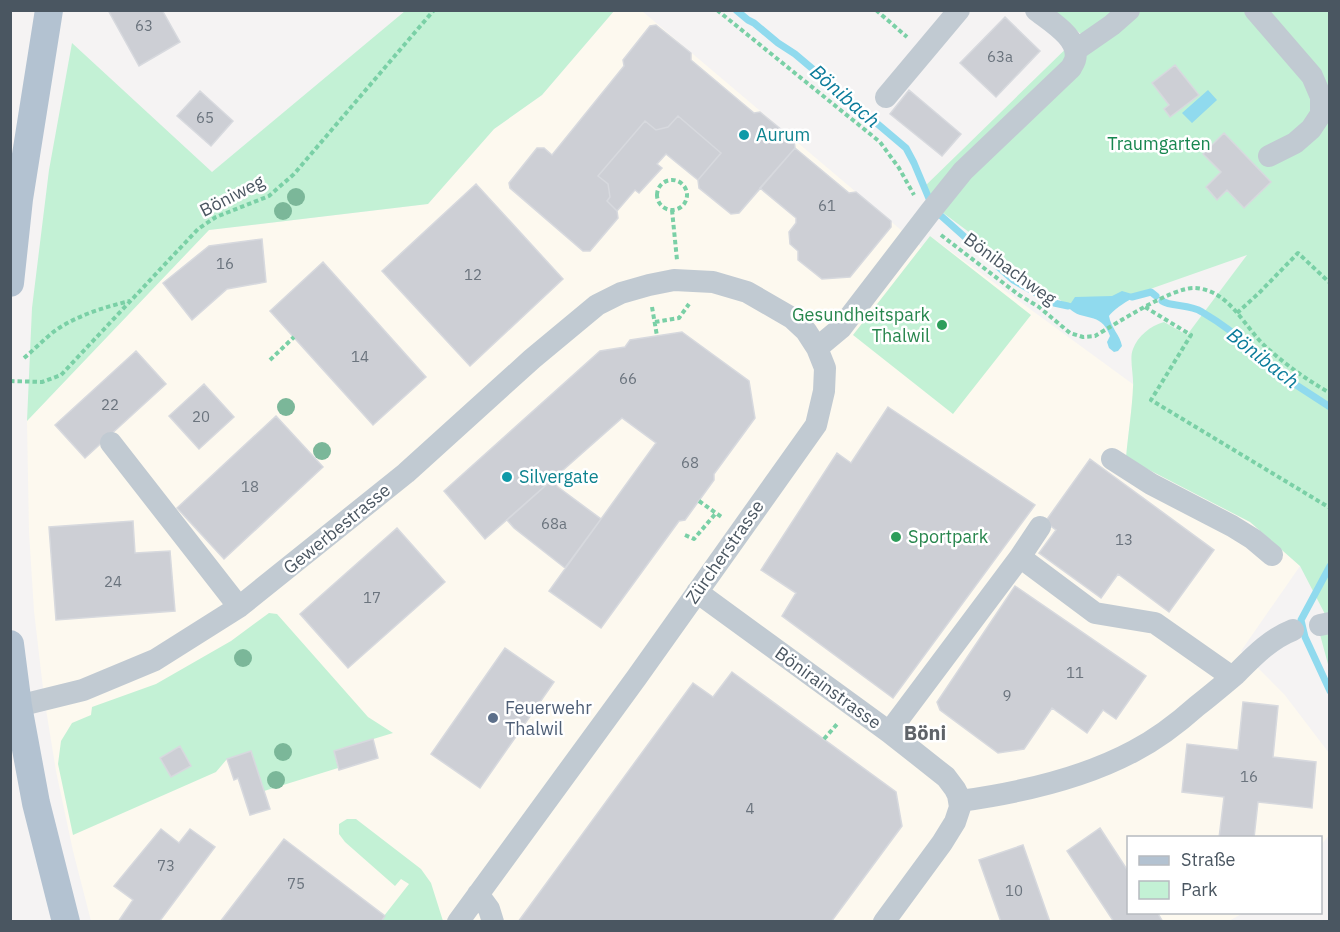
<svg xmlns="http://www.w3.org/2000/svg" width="1340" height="932" viewBox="0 0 1340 932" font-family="'IBM Plex Sans',sans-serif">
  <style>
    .commercial { fill: #fdf9ef }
    .green { fill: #c3f1d5 }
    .water { fill: #90daee }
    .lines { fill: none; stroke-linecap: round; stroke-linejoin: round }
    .stream { stroke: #90daee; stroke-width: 7 }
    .building { fill: #cdcfd5; stroke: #d7d9de; stroke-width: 1.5 }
    .path { stroke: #7ad0a6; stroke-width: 4; stroke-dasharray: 4.5 3; stroke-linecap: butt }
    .minor { stroke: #c1cad2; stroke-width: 22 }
    .major { stroke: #b3c2d1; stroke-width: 28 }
    .tree { fill: #7bb799 }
    .culture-dot { fill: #0f9aa8; stroke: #fff; stroke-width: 2 }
    .leisure-dot { fill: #2e9e5b; stroke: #fff; stroke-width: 2 }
    .service-dot { fill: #5c6f8a; stroke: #fff; stroke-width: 2 }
    .labels { text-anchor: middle; stroke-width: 5; stroke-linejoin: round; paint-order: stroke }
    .number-label { font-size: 15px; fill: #6b747e }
    .culture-label { font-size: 18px; fill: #0d838f; stroke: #fff; text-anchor: start }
    .park-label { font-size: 18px; fill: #17864f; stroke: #fff }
    .street-label { font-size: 18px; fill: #4a5661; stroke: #fff }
    .leisure-label { font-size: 18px; fill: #27864d; stroke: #fff; text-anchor: end }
    .service-label { font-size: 18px; fill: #4e5e75; stroke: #fff; text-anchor: start }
    .water-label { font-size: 20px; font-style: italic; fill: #0c7c9b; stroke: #fff }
    .neighbourhood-label { font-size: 20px; font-weight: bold; fill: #5f6368; stroke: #fff }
  </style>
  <rect width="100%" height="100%" fill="#f5f3f3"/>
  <path class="commercial" d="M614 11H642L921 247 930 236 1134 385 1126 458 1250 522 1300 566 1241 651 1284 694 1329 753V835L1321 845 1320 838H1128V912L1243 913 1229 921H91L73 851 56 771 44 697 34 611 29 532 27 421 209 230 428 204 494 129 542 95Z"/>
  <path class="green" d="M405 11H614L542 95 494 129 428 204 209 230 27 421 32 308 49 170 72 43 212 172Z
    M1052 11H1329L1330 610 1326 616 1300 566 1250 522 1126 458C1128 434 1132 411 1133 387 1134 376 1129 358 1133 349 1138 336 1150 326 1164 322L1187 335 1247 255 1079 314 942 212 938 201 923 188 1081 34Z
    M930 236 1031 315 953 414 853 335Z
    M269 613 277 614 368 717 393 733 334 751 338 768 264 791 251 751 227 759 216 772 73 835 58 764 61 741 72 723 91 715 92 707 156 684 231 641Z
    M1329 625V668L1318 627Z
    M347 819H356L421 869 431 883 443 921H380L409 884 401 879 395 886 345 842 339 834V824Z"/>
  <path class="water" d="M1208 90 1217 100 1192 123 1182 113Z
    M1122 291 1132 294 1131 299C1125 302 1112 311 1109 316 1111 328 1120 335 1122 346L1118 351 1114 352 1109 348 1107 342 1110 336C1101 310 1082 323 1068 307V304L1071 303 1075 297 1112 296Z"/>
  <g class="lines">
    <path class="stream" d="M736 10 748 20 754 23 778 43 795 54 906 148 914 163 930 201
      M939 214 1013 280 1054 303 1068 306
      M1132 297 1151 292 1156 296
      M1162 301C1171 307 1190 304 1202 312 1219 322 1237 335 1251 349 1257 355 1260 361 1267 366L1330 407
      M1330 566 1301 620 1305 637 1330 691"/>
  </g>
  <path class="building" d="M108 10H162L180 42 139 66Z
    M1005 17 1040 51 996 97 960 63Z
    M656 25 691 53V60L754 113 760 112 794 140 795 148 739 213 731 214 699 188 698 180 721 153 678 116 668 127 656 130 645 121 598 176 608 184 610 197 607 201 617 211 618 218 590 251H583L510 188 509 183 537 148H544L552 155 624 66 623 60 650 26Z
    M1175 65 1199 95 1170 117 1164 109 1169 105 1152 83Z
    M909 90 961 134 942 156 890 114Z
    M200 91 233 121 211 146 177 116Z
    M678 116 721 153 698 180 666 154 657 164 662 168 639 193 635 190 617 211 607 201 610 197 608 184 598 176 645 121 656 130 668 127Z
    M1224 133 1271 182 1244 208 1227 190 1217 200 1206 187 1221 172 1203 154Z
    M795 148 849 193 856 192 891 221V227L850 277 822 279 798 260V251L790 244 789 232 796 223V218L760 188Z
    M476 184 563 279 470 366 382 271Z
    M262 239 266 282 227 289 192 320 163 283 209 246Z
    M323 262 426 377 373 425 270 311Z
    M682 332 749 381 755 418 714 474V480L685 520 679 521 601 628 549 591 656 443 622 418 485 539 444 491 600 351 625 347 630 340Z
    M136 351 166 384 85 458 55 425Z
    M204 384 234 417 199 449 169 416Z
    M888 407 1035 505 893 698 782 616 796 593 761 570 837 453 851 463Z
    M276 416 323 467 224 559 177 508Z
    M1090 459 1214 550 1169 612 1118 574 1101 598 1039 553 1056 530 1045 522Z
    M552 480 558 487 601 519 565 568 514 528 507 520Z
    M133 521 135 553 170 551 175 611 56 620 49 527Z
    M397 528 445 582 348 668 300 614Z
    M1015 586 1146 676 1116 719 1103 710 1087 733 1052 708 1024 749 998 753 940 710 937 702Z
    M505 648 554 682 480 788 431 754Z
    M732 672 896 792 902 826 831 922H518L693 683 713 697Z
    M1243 702 1278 706 1273 757 1316 762 1312 808 1258 802 1254 838H1219L1224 797 1182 792 1187 744 1238 750Z
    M373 739 378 758 339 770 334 751Z
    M180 746 191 766 171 777 160 758Z
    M251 751 270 809 250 815 238 778 234 780 227 759Z
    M1100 828 1128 871V912H1157L1163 922H1114L1067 851Z
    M161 829 179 843 190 829 215 847 159 922H118L133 900 114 886Z
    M284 839 385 916 381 922H220Z
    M1023 845 1050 922H1001L979 860Z"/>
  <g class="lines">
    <path class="path" d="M717 10 880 142 899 168 914 195
      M876 10 907 37
      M657 195a15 15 0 1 1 30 0a15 15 0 1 1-30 0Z
      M672 210 677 260
      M941 235 1019 295 1039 307 1070 333 1083 337 1095 336C1117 323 1171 288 1194 288 1229 289 1244 327 1266 347 1286 365 1307 380 1330 393
      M652 307 657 336
      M1145 307 1191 335 1151 400 1330 508
      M1237 313 1259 293 1298 253 1330 283
      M655 322 679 318 689 304
      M24 358C35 349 45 338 56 330 78 315 105 307 130 301
      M270 360 294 337
      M10 381 42 382 61 375 198 229 216 217 269 196 294 174 434 10
      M699 501 723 518
      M685 535 694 539 716 513
      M824 739 838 723"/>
    <path class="minor" d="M1255 10 1312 76 1321 97V114L1311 129 1295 143 1269 156
      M1076 50 1112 25 1129 10
      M886 97 959 10
      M817 348 841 328 930 212 963 171 1071 68C1072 66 1074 63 1075 60 1081 39 1050 21 1036 10
      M111 443 239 607
      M1112 459 1151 484 1232 526 1253 539 1272 555
      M1020 557 1095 613 1155 623 1232 677
      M697 592 889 732 946 777 955 789 958 795 960 807 955 822 942 843 884 922
      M1320 625 1330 623
      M18 706 83 690 155 660 239 607 406 473 532 359 597 305 621 293 649 285 674 280 713 282 747 292 792 318 806 331 817 348 825 368 824 391 816 425 637 677 458 922
      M889 732 1020 557 1040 527
      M960 801C1018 793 1082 779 1134 751 1157 739 1178 723 1197 706 1210 696 1223 685 1236 674 1253 657 1270 639 1293 630
      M478 894 489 909 493 922"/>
    <path class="major" d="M10 283 19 199 49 10
      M10 644 18 706 36 803 66 922"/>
  </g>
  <g class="tree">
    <circle cx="296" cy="197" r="9"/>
    <circle cx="283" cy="211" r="9"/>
    <circle cx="286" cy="407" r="9"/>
    <circle cx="322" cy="451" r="9"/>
    <circle cx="243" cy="658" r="9"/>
    <circle cx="283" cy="752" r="9"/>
    <circle cx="276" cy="780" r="9"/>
  </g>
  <g class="culture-dot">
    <circle cx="744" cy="135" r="6"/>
    <circle cx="507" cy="477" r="6"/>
  </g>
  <g class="leisure-dot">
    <circle cx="942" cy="325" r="6"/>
    <circle cx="896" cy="537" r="6"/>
  </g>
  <circle class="service-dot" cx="493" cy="718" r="6"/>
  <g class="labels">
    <g class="number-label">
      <text x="144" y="31">63</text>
      <text x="1000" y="62">63a</text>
      <text x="205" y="123">65</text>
      <text x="827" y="211">61</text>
      <text x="225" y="269">16</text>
      <text x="473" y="280">12</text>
      <text x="360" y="362">14</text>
      <text x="628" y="384">66</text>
      <text x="110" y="410">22</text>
      <text x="201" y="422">20</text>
      <text x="690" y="468">68</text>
      <text x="250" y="492">18</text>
      <text x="554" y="529">68a</text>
      <text x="1124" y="545">13</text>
      <text x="113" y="587">24</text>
      <text x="372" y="603">17</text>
      <text x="1075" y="678">11</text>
      <text x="1007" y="701">9</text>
      <text x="1249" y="782">16</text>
      <text x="750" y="814">4</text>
      <text x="166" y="871">73</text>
      <text x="296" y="889">75</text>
      <text x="1014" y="896">10</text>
    </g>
    <g class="culture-label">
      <text x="756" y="141">Aurum</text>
      <text x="519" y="483">Silvergate</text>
    </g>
    <g class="park-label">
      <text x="1159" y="150">Traumgarten</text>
    </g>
    <g class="street-label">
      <text transform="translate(232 196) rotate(-27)" y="6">Böniweg</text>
      <text transform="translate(1010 269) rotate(36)" y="6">Bönibachweg</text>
      <text transform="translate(337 529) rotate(-39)" y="6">Gewerbestrasse</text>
      <text transform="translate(725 552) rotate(-55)" y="6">Zürcherstrasse</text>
      <text transform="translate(828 688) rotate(36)" y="6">Bönirainstrasse</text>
    </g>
    <g class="leisure-label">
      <text x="930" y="321">Gesundheitspark<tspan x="930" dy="21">Thalwil</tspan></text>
      <text x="908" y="543" text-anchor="start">Sportpark</text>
    </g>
    <g class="service-label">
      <text x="505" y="714">Feuerwehr<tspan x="505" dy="21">Thalwil</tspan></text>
    </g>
    <g class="water-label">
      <text transform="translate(845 96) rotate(41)" y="7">Bönibach</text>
      <text transform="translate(1263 358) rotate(38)" y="7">Bönibach</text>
    </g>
    <g class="neighbourhood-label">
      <text x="925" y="740">Böni</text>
    </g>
  </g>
  <rect width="1340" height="932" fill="none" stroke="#4a5661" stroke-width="24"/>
  <rect x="1127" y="836" width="195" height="78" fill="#ffffff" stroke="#b7bbc0" stroke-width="1.5"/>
  <rect x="1139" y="856" width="30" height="9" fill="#b3c2d1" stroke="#b7bbc0" stroke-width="1.5"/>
  <text x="1181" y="866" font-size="18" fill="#4a5661">Straße</text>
  <rect x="1139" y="881" width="30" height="18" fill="#c3f1d5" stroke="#b7bbc0" stroke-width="1.5"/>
  <text x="1181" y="896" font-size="18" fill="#4a5661">Park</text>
</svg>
